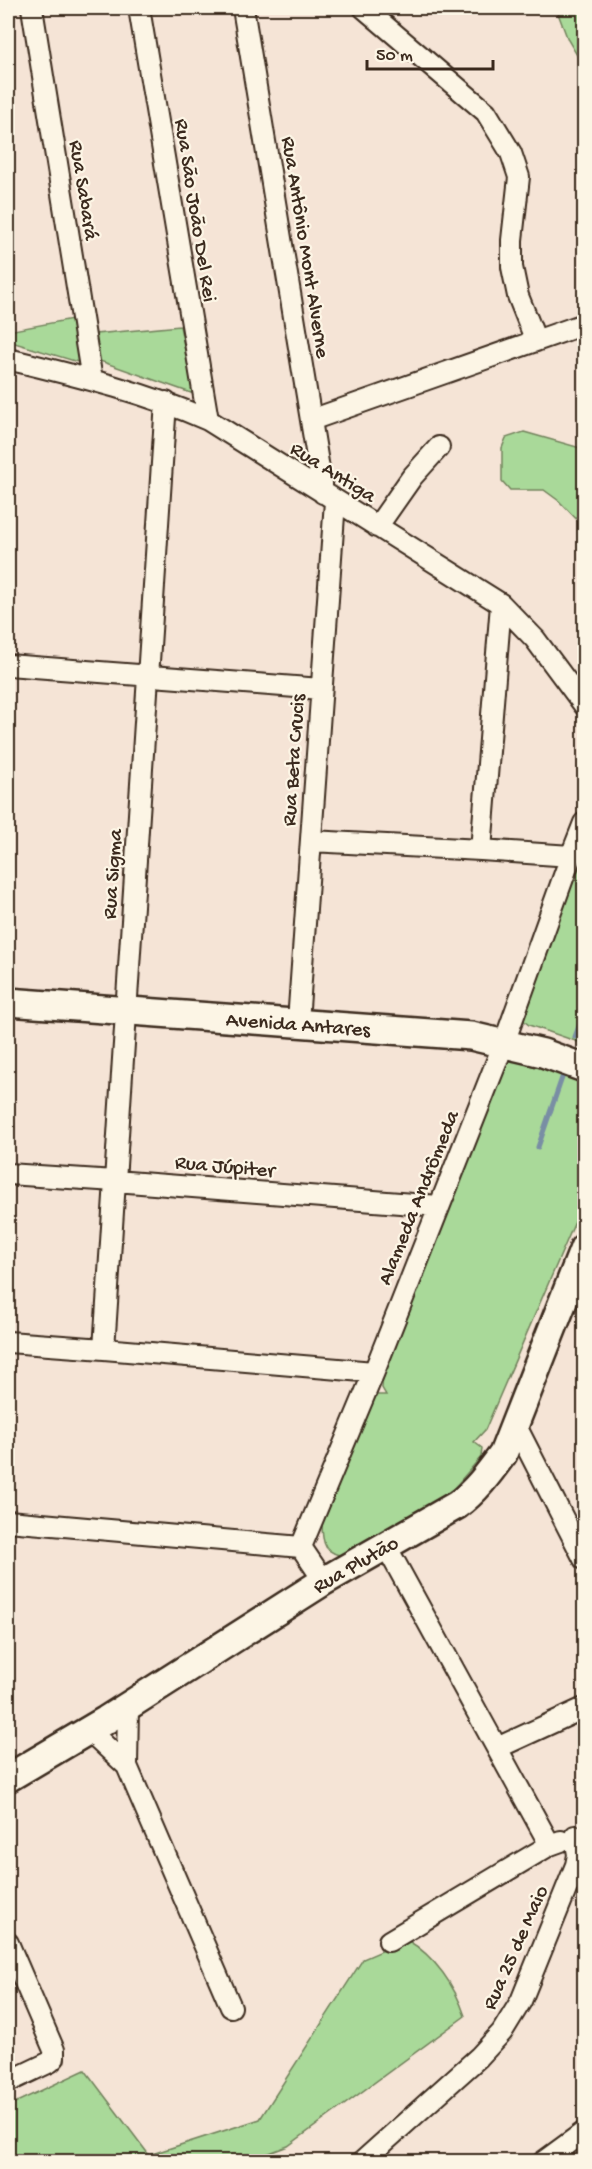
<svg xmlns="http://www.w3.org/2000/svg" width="592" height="2169" viewBox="0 0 592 2169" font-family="'Gochi Hand',sans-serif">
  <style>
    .green { fill: #a9d999; stroke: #72825c; stroke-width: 1.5 }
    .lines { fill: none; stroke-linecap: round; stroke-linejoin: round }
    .stream { stroke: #798ea4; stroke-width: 5 }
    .street-casing { stroke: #3b2a1e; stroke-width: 24 }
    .secondary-casing { stroke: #3b2a1e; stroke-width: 32 }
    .street { stroke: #fcf5e5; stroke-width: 20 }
    .secondary { stroke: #fcf5e5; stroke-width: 27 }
    .labels { text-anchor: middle; stroke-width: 4.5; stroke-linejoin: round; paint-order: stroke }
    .street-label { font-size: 21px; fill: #3b2a1e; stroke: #fcf5e5 }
  </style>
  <rect width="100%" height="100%" fill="#f5e4d6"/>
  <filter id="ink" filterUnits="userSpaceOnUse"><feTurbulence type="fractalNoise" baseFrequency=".0167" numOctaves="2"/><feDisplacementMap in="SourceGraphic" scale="12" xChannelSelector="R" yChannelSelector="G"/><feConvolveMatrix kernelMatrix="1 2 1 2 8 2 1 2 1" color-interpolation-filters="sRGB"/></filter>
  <g filter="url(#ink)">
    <path class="green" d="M556 8H584V67L568 40Z
      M72 319 81 363 8 341V331Z
      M180 326 194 394 100 361 95 334Z
      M524 432 584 449V527L559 501 544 490H510L502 481V448L506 438Z
      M584 843V1044L529 1025 524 1021 521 1011Z
      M516 1056 584 1080V1201L485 1430 474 1442 482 1448 481 1457 442 1502 349 1557C324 1554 322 1545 322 1522L371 1401 377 1395H386L382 1388 383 1374 506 1062Z
      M407 1940C435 1956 455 1986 465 2016L288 2146 248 2161H8V2106L85 2070 149 2155 260 2119 363 1959Z"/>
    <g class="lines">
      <path class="stream" d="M575 1037 584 1013
        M538 1147 563 1075"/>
      <g class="street-casing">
        <path id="street" d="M32 8 92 380
          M139 8 208 420
          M243 8 323 493
          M364 8 486 112 511 153 519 177 512 240V267L518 296 536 341
          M8 359C77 376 142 391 208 420L501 604 535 639 584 705
          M311 420 584 324
          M377 527 412 477 439 447
          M8 665 321 689
          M311 841 481 850 571 856
          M481 850 501 604
          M298 1022 335 501
          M8 1174 115 1181 439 1206
          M8 1342 104 1349 374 1372
          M104 1349 166 402
          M516 1426 584 1559
          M8 1521 301 1547
          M386 1546 550 1845
          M324 1581 301 1547 374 1372 504 1043 571 856 584 823
          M87 1731 98 1739 127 1766 231 2007
          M497 1748 584 1708
          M127 1766 128 1706
          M389 1941 550 1845 561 1841
          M8 1943 54 2050V2058L50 2062 8 2082
          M362 2162 479 2057 502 2032 521 2001 576 1865 578 1855 575 1836
          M543 2162 584 2132"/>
      </g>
      <g class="secondary-casing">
        <g id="secondary">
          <path id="s1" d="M8 1002 471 1036 543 1053 584 1068"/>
          <path id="s2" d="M8 1778 106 1720 324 1581 457 1505C476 1491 489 1473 503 1454L584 1248"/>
        </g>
      </g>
      <use href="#street" class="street"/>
      <use href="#secondary" class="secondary"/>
    </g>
  </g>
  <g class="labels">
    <g class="street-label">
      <text transform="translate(85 190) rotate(81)" y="7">Rua Sabará</text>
      <text transform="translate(197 210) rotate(81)" y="7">Rua São João Del Rei</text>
      <text transform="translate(307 247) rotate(81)" y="7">Rua Antônio Mont Alverne</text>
      <text transform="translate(334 471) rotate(32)" y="7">Rua Antiga</text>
      <text transform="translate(292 760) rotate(-86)" y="7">Rua Beta Crucis</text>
      <text transform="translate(111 874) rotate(-86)" y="7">Rua Sigma</text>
      <text dy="7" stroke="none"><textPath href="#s1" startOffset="291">Avenida Antares</textPath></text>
      <text transform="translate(225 1165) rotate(5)" y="7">Rua Júpiter</text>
      <text transform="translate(417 1197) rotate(-68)" y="7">Alameda Andrômeda</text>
      <text dy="7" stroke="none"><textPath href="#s2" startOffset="408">Rua Plutão</textPath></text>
      <text transform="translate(514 1947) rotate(-66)" y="7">Rua 25 de Maio</text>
    </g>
  </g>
  <rect width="592" height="2169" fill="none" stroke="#fcf5e5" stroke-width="30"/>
  <rect x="15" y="15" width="562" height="2139" fill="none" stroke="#3b2a1e" stroke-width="2" filter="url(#ink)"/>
  <path d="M367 60v9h126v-9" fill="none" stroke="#3b2a1e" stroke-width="3"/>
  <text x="376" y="60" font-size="18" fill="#3b2a1e" stroke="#fcf5e5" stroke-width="4.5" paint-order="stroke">50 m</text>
</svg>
